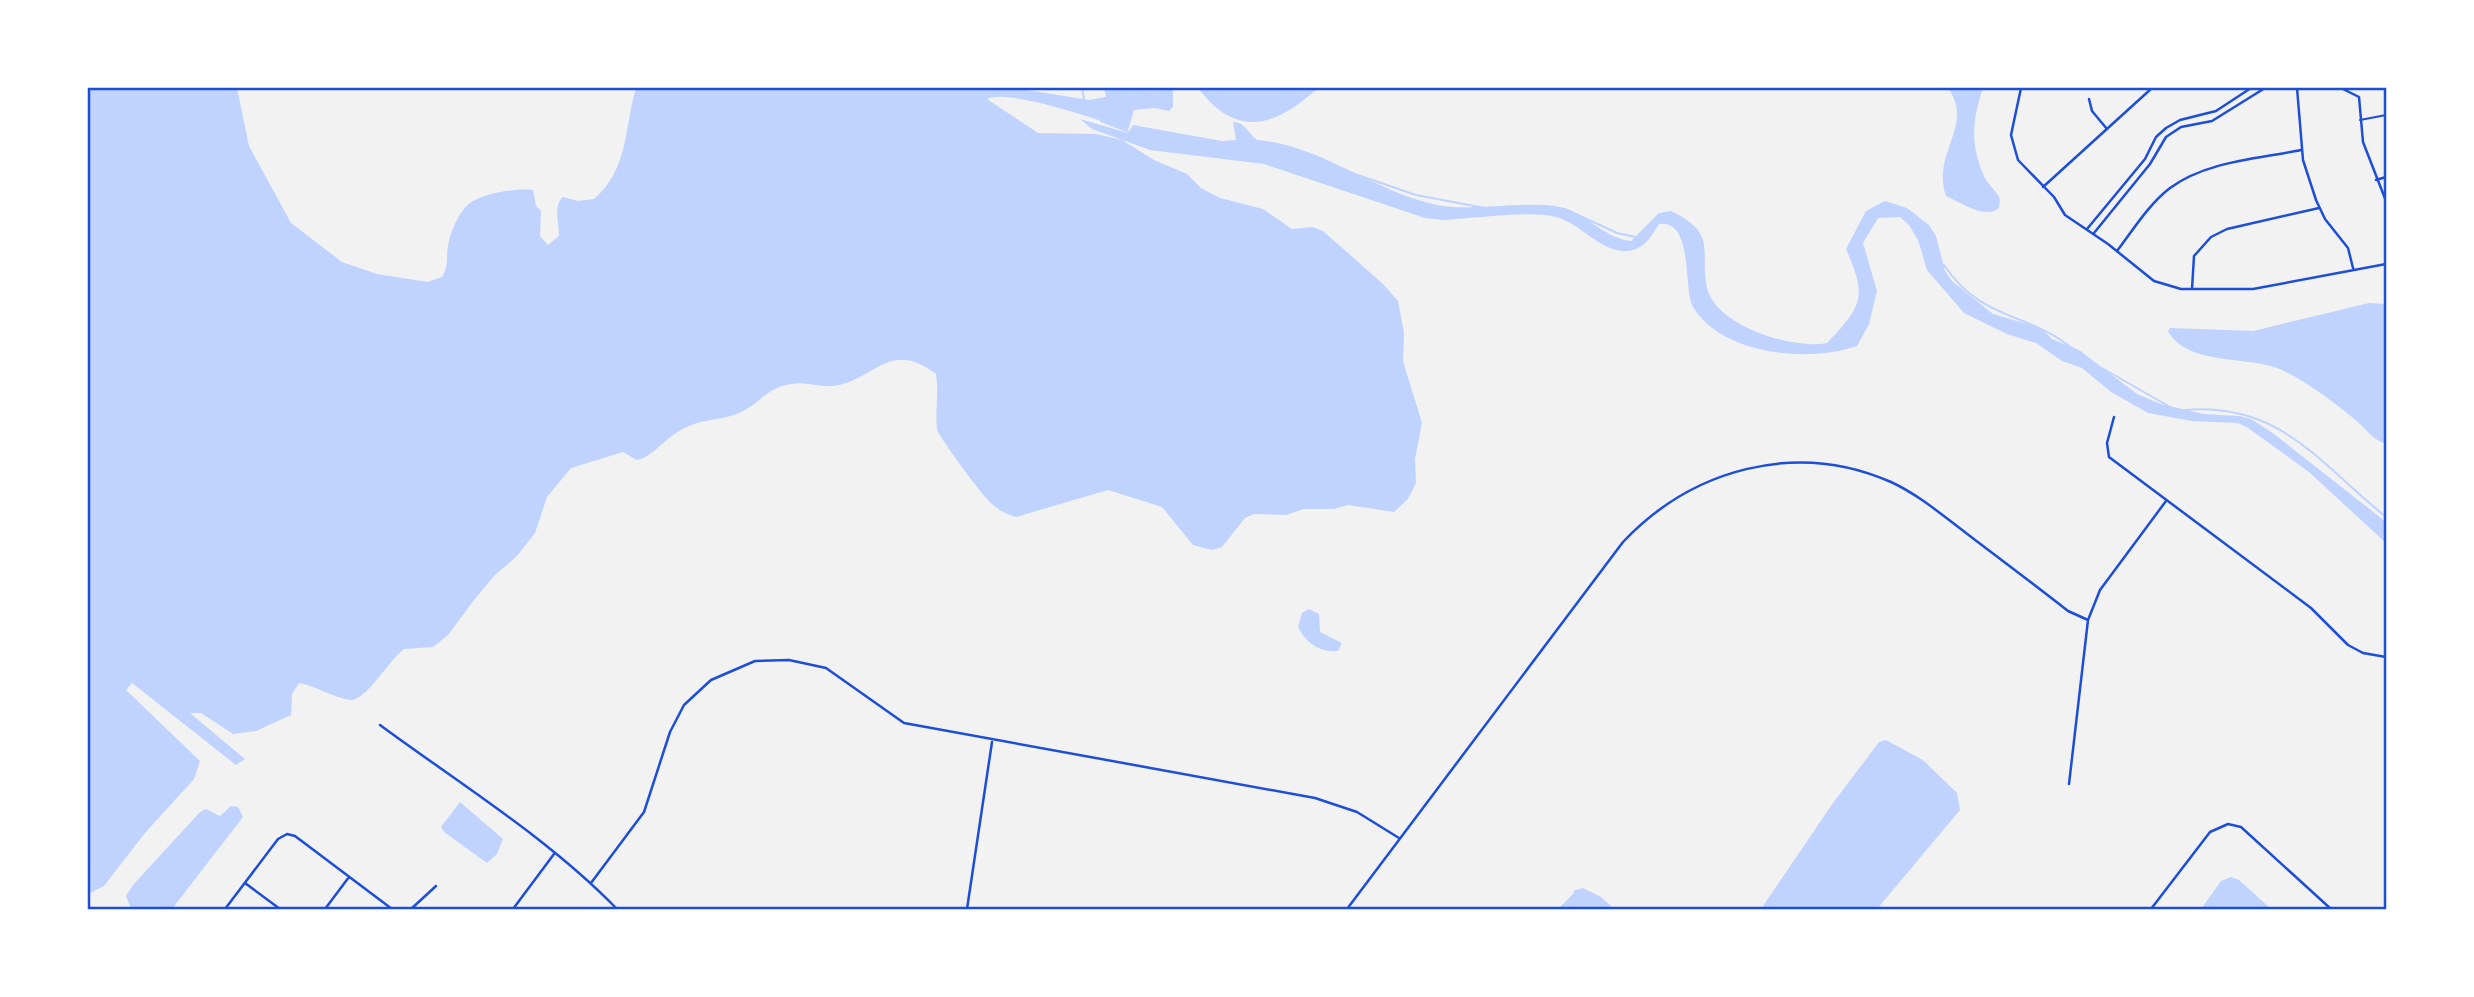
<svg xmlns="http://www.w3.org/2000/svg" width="2474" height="997" viewBox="0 0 2474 997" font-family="'Sofia Sans Condensed',sans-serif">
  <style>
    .water { fill: #bfd3fe }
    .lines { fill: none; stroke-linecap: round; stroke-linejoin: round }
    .stream { stroke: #bfd3fe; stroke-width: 2 }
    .service { stroke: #1d4ed8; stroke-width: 2 }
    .minor { stroke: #1d4ed8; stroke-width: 2.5 }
    .neatline { fill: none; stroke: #1d4ed8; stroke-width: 2.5 }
  </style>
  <rect width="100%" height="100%" fill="#f2f2f2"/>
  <path class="water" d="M88 88H237L249 146 291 223 342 262 377 274 428 282 442 277C450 265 445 254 449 241 452 229 460 210 470 203 484 193 517 188 533 190L536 206 541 211 540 236 548 245 559 236C559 223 553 206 563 197L578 201 594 199C629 169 624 128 636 88H1014L1089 100 1106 97 1104 88H1173V107L1169 111 1155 108 1134 110 1128 130C1102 121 1009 88 987 99L1038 133 1096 134 1122 140 1154 160 1187 174 1201 188 1220 198 1263 209 1292 229 1312 227 1323 231 1383 284 1398 301 1404 333 1403 361 1422 423 1415 459 1416 483 1408 499 1394 512 1348 505 1334 509H1304L1286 515 1254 514 1245 518 1222 547 1212 550 1193 545 1162 507 1108 490 1016 517C1007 514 999 511 992 504 984 498 938 436 937 429 935 411 939 393 936 374 892 340 877 376 839 385 822 389 808 381 791 384 767 388 763 400 745 410 728 420 711 418 694 424 668 432 656 456 637 460L623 452 571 468 547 497 535 533 517 556 495 575 474 600 448 635 433 647 404 649C390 659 365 702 350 700 331 697 317 686 299 683L292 694 291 715 256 731 233 734 201 713H190L245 759 236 765 132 683 126 690 200 761 194 779 145 833 104 886 88 894Z
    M1198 88H1318C1275 127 1237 139 1198 88Z
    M1948 88H1983C1972 121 1970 144 1984 176 1988 185 1996 190 2000 199L1999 208C1986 220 1960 202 1946 196 1931 153 1975 126 1948 88Z
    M1080 119 1128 133 1133 125 1222 141 1236 140 1233 122C1246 123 1247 132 1257 140 1321 145 1374 192 1437 205 1475 213 1538 197 1570 210 1591 219 1606 238 1631 241L1659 213 1671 211C1719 234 1699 251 1707 288 1716 326 1793 350 1827 343 1863 305 1867 297 1846 249L1866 211 1885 201 1907 208 1929 225 1936 236 1945 271 1952 281 1993 314 2041 328 2052 339 2079 350 2137 394 2161 404 2203 414 2239 416 2251 419 2274 434 2386 522V543L2309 472 2248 428 2238 423 2192 421 2148 413 2111 392 2082 368 2062 361 2036 343 2007 334 1964 313 1927 270 1918 240 1909 225 1900 217 1878 218 1863 243 1877 291 1869 324 1857 346C1809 363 1722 355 1693 307 1683 289 1694 219 1659 224 1651 237 1644 249 1628 251 1600 253 1581 223 1556 217 1529 210 1472 219 1443 220L1425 218 1264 164 1150 150 1092 129Z
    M2369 303 2386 304V444C2371 439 2366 428 2353 418 2334 402 2300 377 2277 368 2245 356 2186 365 2168 331L2170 328 2253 331Z
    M1309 609 1319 614 1320 632 1342 643 1338 651C1320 653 1306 643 1298 627L1302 613Z
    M1886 740 1923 760 1957 793 1960 810 1877 909H1761L1833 803 1879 742Z
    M460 802 503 839 497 854 487 863 444 832 441 827Z
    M231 806 238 807 243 817 172 909H131L126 896 133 885 200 812 206 809 220 816Z
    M2231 877 2239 880 2271 909H2201L2221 881Z
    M1583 888 1601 897 1614 909H1558L1574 893 1573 891Z"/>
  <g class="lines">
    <path class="stream" d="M1082 88 1084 99
      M1101 121 1132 133
      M1352 173 1416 195 1485 208
      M1543 207 1565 209
      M1576 214 1617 233 1636 237
      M1944 265C1982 322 2028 311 2074 350
      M2102 368 2170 407
      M2185 410C2280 402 2319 463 2386 517"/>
    <path class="service" d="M2360 120 2386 115"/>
    <path class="minor" d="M2021 88 2011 135 2018 160 2054 197 2065 215 2108 244 2154 281 2181 289H2253L2386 264
      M2297 88 2303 160 2316 200 2325 219 2348 248 2353 268
      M2341 88 2359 97 2363 142 2386 201
      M2089 99 2092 111 2107 129
      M2376 180 2386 177
      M2043 187 2152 88
      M2087 229 2145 159 2156 137 2166 128 2180 120 2216 111 2251 88
      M2094 233 2150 164 2166 137 2181 127 2212 121 2265 88
      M2117 251C2133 230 2149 204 2170 188 2207 161 2258 159 2301 150
      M2192 289 2194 256 2211 237 2227 229 2319 208
      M2114 417 2107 443 2109 457 2311 608 2348 645 2363 653 2386 657
      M380 725C460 784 548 838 617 909
      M2069 784 2088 620 2100 590 2166 501
      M245 883 280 909
      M591 883 644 812 670 732 684 705 711 680 755 661 789 660 826 668 904 723 1315 798 1357 812 1399 838
      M225 909 278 839 287 834 295 836 392 909
      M325 909 349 877
      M411 909 436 886
      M513 909 554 854
      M967 909 992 742
      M1347 909 1623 542C1692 469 1796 440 1891 482 1919 495 1942 515 1966 533 2000 559 2035 585 2068 611L2088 620
      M2151 909 2210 832 2228 824 2241 827 2331 909"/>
  </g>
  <rect width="2474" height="997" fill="none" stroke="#ffffff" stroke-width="178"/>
  <rect x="89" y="89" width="2296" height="819" class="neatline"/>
</svg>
